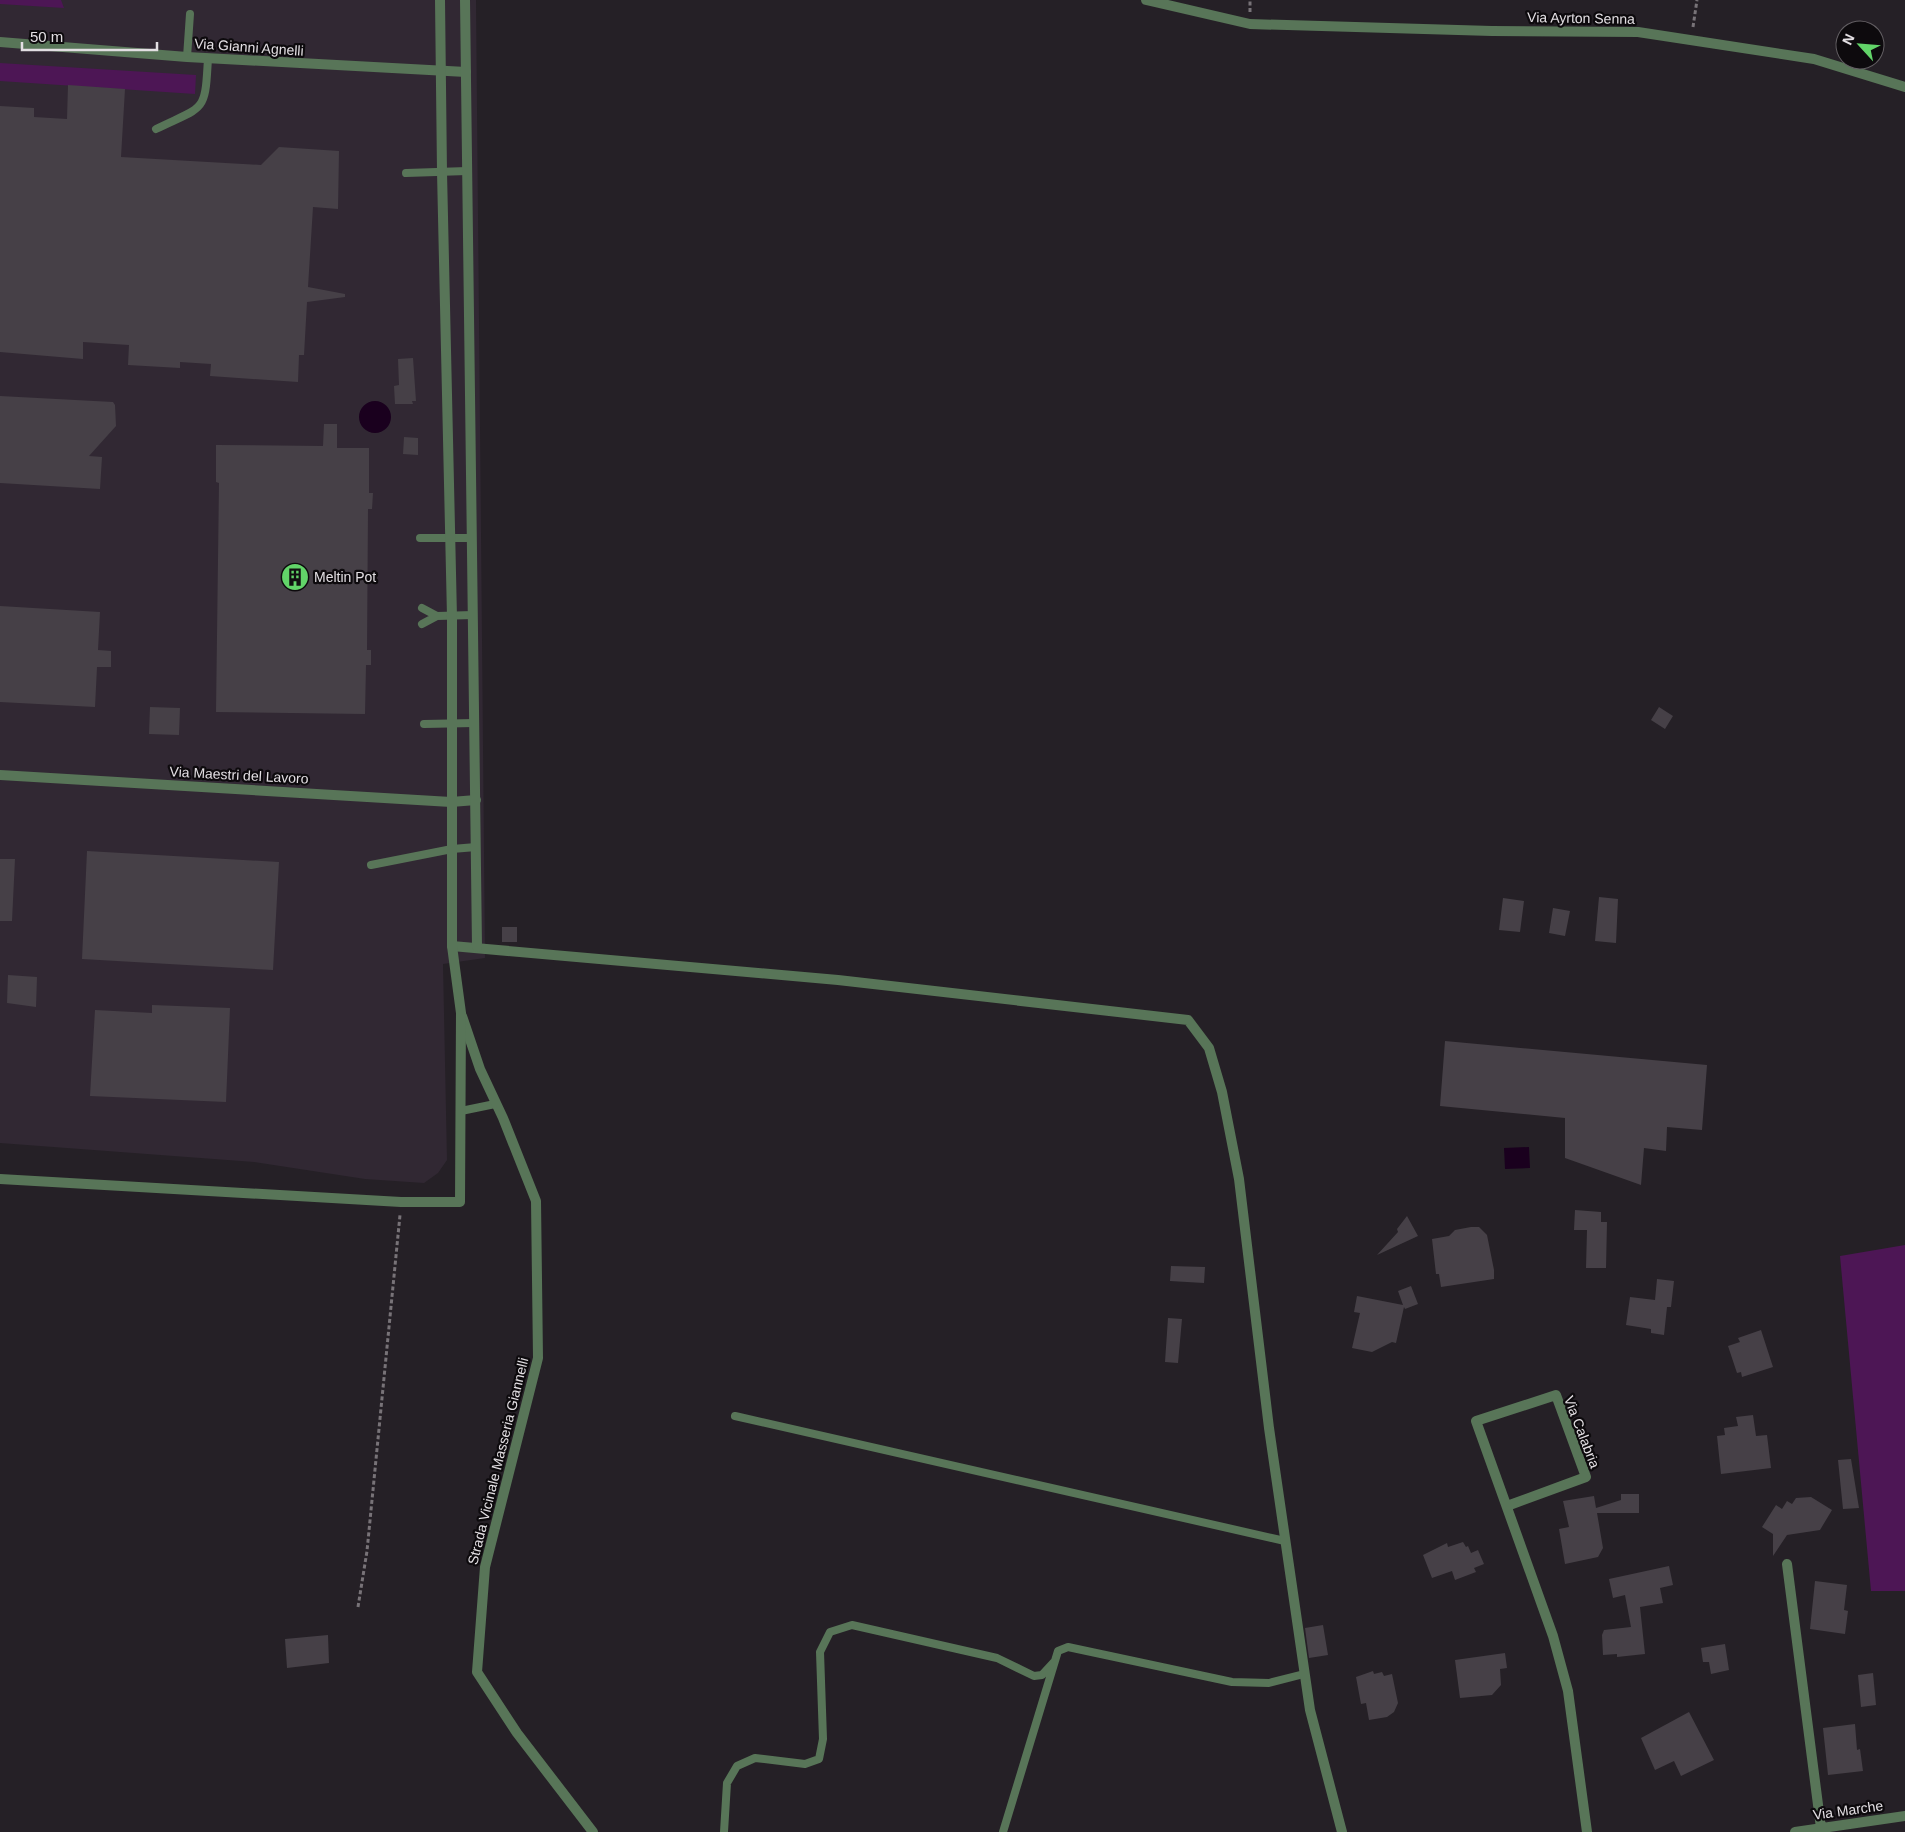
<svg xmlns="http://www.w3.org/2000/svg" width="1905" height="1832" viewBox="0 0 1905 1832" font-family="Helvetica,sans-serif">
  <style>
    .built { fill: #312833 }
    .green { fill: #4d1655 }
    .water { fill: #1a001e }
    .building { fill: #464047 }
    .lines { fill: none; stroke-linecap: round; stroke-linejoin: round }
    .path { stroke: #787378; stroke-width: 3; stroke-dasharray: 4 2.5; stroke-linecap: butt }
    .service { stroke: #587558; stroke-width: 8 }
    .minor { stroke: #587558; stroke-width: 10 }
    .tertiary { stroke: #587558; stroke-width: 10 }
    .labels { text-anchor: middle; stroke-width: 4.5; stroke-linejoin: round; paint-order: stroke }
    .street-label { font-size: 14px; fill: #e3dfe3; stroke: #0d0a0d }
    .poi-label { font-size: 14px; fill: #e3dfe3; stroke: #0d0a0d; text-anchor: start }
  </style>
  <rect width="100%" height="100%" fill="#252026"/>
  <path class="built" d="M0 0H476L485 958 443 964 447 1160 438 1173 424 1183 365 1179 254 1162 0 1143Z"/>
  <path class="green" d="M0 0H61L64 8 0 4Z
    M0 63 196 75 195 94 0 81Z
    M1905 1245V1591H1871L1840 1256Z"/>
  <path class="water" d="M359 417a16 16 0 1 1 32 0a16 16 0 1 1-32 0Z
    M1529 1147 1530 1168 1505 1169 1504 1148Z"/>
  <path class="building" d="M68 85 125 89 121 157 261 165 279 147 339 151 338 209 313 207 308 287 345 294V297L307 302 304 355H299L298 382 210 376 211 364 180 362V368L128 365 129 345 83 342V359L0 352V106L34 108V117L67 119Z
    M413 358 416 401H412L413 404H395L394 386 399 385 398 359Z
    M0 396 113 402 115 405 116 426 89 456 102 457 100 489 0 483Z
    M324 424H337V448H369V493H373L372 509H368L367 650H371V665H366L365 714 216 712 219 483 216 482V445L323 446Z
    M404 437 418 438V455L403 454Z
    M0 606 100 612 98 650 111 651V667H97L95 707 0 702Z
    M150 707 180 708 179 735 149 734Z
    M1659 707 1673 716 1665 729 1651 720Z
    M87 851 279 862 273 970 82 959Z
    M0 859H15L12 921H0Z
    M1599 897 1618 899 1616 943 1595 941Z
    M1503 898 1524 901 1520 932 1499 930Z
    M1553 908 1570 911 1565 936 1549 933Z
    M502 927H517V942H502Z
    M8 975 37 977 36 1007 7 1003Z
    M152 1005 230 1008 226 1102 90 1096 95 1010 152 1013Z
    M1445 1041 1707 1065 1702 1130 1667 1127 1666 1151 1644 1148 1641 1185 1565 1158V1118L1440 1106Z
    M1575 1210 1601 1212V1222H1607L1606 1268H1586L1587 1230H1574Z
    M1407 1216 1418 1236 1377 1255 1398 1232 1397 1229Z
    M1471 1227H1479L1487 1235 1494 1270V1279L1441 1287 1439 1274H1436L1432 1239 1449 1236 1455 1230Z
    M1171 1266 1205 1267 1204 1283 1170 1281Z
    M1657 1279 1674 1281 1671 1307H1667L1664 1335 1651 1333V1329L1626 1325 1630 1297 1655 1300Z
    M1411 1286 1418 1304 1405 1309 1404 1307 1396 1343 1392 1342 1372 1352 1352 1348 1360 1313 1354 1312 1357 1296 1403 1305 1398 1291Z
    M1168 1318 1182 1319 1178 1363 1165 1362Z
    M1761 1330 1773 1367 1742 1377 1741 1372 1737 1373 1728 1346 1740 1342 1738 1338Z
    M1753 1415 1756 1436 1767 1435 1771 1468 1721 1474 1717 1436 1725 1435 1724 1428 1738 1426 1736 1417Z
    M1851 1459 1859 1508 1843 1509 1838 1460Z
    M1621 1494H1639V1513H1597L1603 1548 1598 1557 1565 1564 1559 1529 1569 1527 1563 1501 1594 1496 1596 1508 1621 1500Z
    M1811 1497 1832 1510 1820 1530 1787 1535 1773 1556V1534L1762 1527 1776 1505 1782 1509 1787 1501 1792 1504 1796 1498Z
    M1463 1542 1466 1547 1468 1546 1471 1553 1478 1550 1484 1564 1474 1568 1476 1572 1455 1580 1452 1571 1432 1578 1423 1555 1447 1543 1448 1547Z
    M1669 1566 1673 1585 1660 1588 1663 1603 1640 1607 1645 1654 1617 1657V1654L1603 1655 1602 1635 1604 1630 1631 1627 1625 1595 1613 1598 1609 1579Z
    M1815 1581 1847 1585 1844 1610 1848 1611 1845 1634 1810 1629Z
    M1323 1625 1328 1655 1309 1658 1305 1628Z
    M328 1635 329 1663 287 1668 285 1639Z
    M1725 1644 1729 1670 1711 1674 1709 1662H1703L1701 1648Z
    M1505 1653 1507 1668 1500 1669 1501 1685 1492 1695 1460 1698 1455 1660Z
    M1373 1671 1374 1674 1382 1672 1384 1676 1392 1674 1398 1703 1394 1712 1387 1717 1369 1720 1366 1703 1361 1704 1356 1677Z
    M1873 1673 1876 1705 1861 1707 1858 1675Z
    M1689 1712 1714 1760 1681 1776 1674 1761 1655 1770 1641 1738Z
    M1855 1724 1857 1750 1860 1749 1863 1771 1828 1775 1823 1728Z"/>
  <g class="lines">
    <path class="path" d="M1250 12V0
      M1693 27 1697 0
      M358 1607 367 1551 400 1215"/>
    <path class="service" d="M187 57 190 14
      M156 129C205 105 205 114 208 58
      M406 173 467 171
      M420 538H472
      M422 608 437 616 473 615
      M422 624 437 616
      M424 724 474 723
      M371 865 452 849 476 847
      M461 1111 495 1104
      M735 1416 1285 1541
      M724 1832 727 1783 737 1766 755 1758 805 1764 819 1759 823 1739 820 1652 830 1632 852 1625 997 1658 1034 1676 1042 1675 1054 1662
      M1003 1832 1058 1651 1068 1647 1232 1682 1269 1683 1304 1674"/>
    <path class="minor" d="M1146 0 1250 24 1492 31 1638 32 1814 59 1905 87
      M0 42 187 57 466 72
      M0 775 451 802 476 800
      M452 946 838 980 1188 1020 1209 1048 1222 1092 1239 1179 1269 1428 1310 1710 1342 1832
      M462 1016 480 1069 503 1118 536 1201 538 1358 485 1567 477 1672 517 1733 593 1832
      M1507 1506 1586 1477 1556 1395 1476 1421 1553 1636 1568 1691 1587 1832
      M1787 1564 1821 1828
      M1795 1832 1905 1816"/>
    <path class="tertiary" d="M465 0 477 947
      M0 1179 401 1202H460L461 1013 452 946V617L442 172 440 0"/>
  </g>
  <defs>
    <g id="building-disc" transform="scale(1.4375)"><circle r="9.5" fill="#62d469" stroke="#0d0a0d"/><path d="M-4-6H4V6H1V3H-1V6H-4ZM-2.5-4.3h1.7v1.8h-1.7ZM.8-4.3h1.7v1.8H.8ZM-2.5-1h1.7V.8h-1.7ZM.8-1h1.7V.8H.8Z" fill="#111"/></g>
  </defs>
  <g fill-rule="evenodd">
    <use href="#building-disc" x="295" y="577"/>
  </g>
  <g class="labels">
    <g class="street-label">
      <text transform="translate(1581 18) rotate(1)" y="5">Via Ayrton Senna</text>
      <text transform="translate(249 47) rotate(4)" y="5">Via Gianni Agnelli</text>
      <text transform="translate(239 775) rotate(3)" y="5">Via Maestri del Lavoro</text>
      <text transform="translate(1582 1432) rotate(69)" y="5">Via Calabria</text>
      <text transform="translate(498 1461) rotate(-76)" y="5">Strada Vicinale Masseria Giannelli</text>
      <text transform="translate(1848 1810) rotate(-8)" y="5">Via Marche</text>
    </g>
    <g class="poi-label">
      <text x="314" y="582">Meltin Pot</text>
    </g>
  </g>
  <g transform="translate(1860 45) rotate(296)"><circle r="24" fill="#0d0a0d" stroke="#635f63"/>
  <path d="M0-4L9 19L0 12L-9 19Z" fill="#62d469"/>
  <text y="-8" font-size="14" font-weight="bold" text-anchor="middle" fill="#e3dfe3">N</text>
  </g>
  <path d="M22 42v8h135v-8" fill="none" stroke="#e3dfe3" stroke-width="2.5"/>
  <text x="30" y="42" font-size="15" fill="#e3dfe3" stroke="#0d0a0d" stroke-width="4" paint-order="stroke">50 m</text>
</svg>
